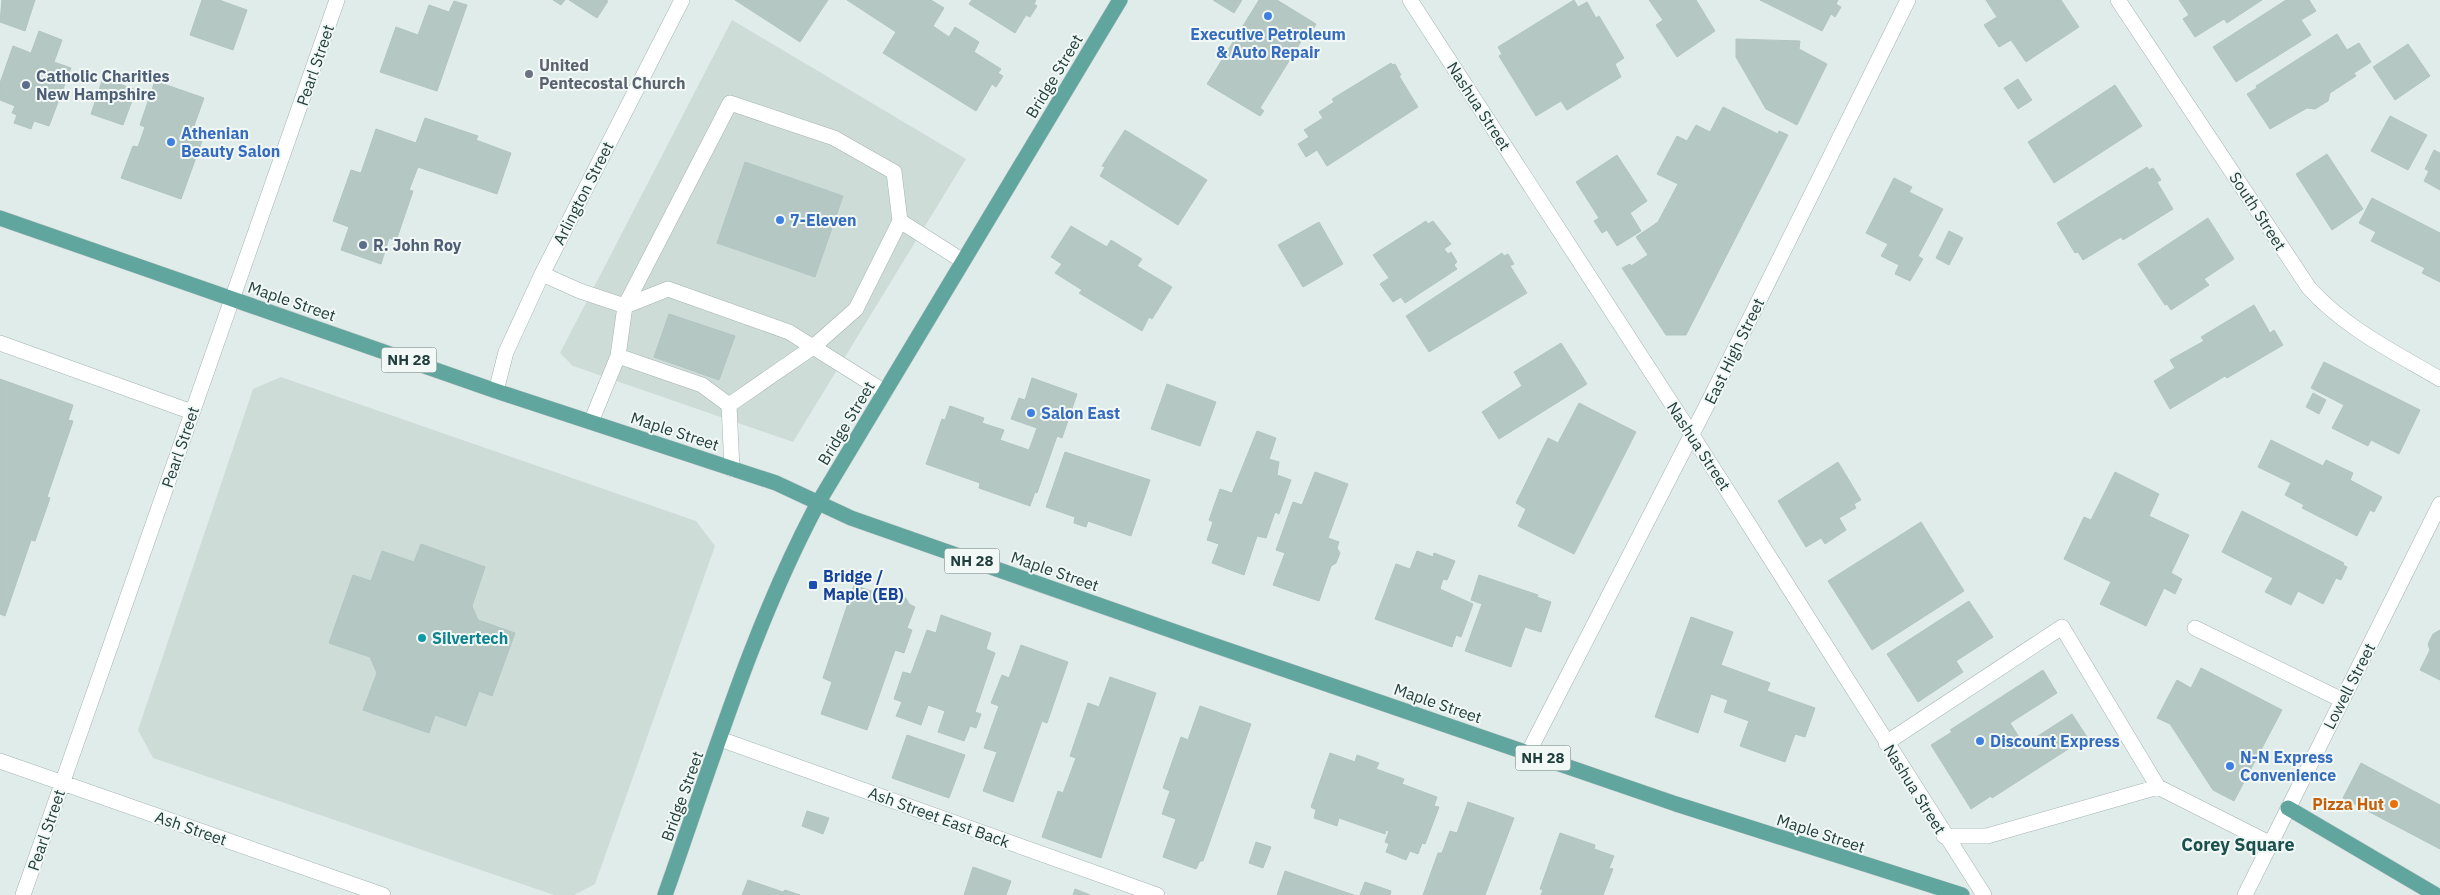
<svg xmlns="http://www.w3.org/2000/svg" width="2440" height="895" viewBox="0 0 2440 895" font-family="'IBM Plex Sans',sans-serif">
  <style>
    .built { fill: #cedcd8 }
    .building { fill: #b5c7c2; stroke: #b2c6c1 }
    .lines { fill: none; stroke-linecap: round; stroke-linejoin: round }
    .minor-casing { stroke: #a3b4b1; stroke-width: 16 }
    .major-casing { stroke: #c1c9c8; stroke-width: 16 }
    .minor { stroke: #fff; stroke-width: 15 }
    .major { stroke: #61a59f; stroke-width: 15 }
    .shop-dot { fill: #3f7fe0; stroke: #f1f8f6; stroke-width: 2 }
    .worship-dot { fill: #6b7280; stroke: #f1f8f6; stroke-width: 2 }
    .service-dot { fill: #5c6f8a; stroke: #f1f8f6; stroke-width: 2 }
    .transit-dot { fill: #1a4fb4; stroke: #f1f8f6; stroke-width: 2 }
    .culture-dot { fill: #0f9aa8; stroke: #f1f8f6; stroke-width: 2 }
    .food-dot { fill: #e8710a; stroke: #f1f8f6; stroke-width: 2 }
    .labels { text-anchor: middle; stroke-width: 4; stroke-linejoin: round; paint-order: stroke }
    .shield { fill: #f1f8f6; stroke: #5f7673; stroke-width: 1 }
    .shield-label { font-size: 15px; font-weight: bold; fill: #203e3b }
    .shop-label { font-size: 16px; font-weight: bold; fill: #366cbe; stroke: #f1f8f6; text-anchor: start }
    .street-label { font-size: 16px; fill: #203e3b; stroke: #f1f8f6 }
    .worship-label { font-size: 16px; font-weight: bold; fill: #5b616d; stroke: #f1f8f6; text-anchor: start }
    .service-label { font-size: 16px; font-weight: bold; fill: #4e5e75; stroke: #f1f8f6; text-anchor: start }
    .transit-label { font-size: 16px; font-weight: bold; fill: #164399; stroke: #f1f8f6; text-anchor: start }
    .culture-label { font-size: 16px; font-weight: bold; fill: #0d838f; stroke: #f1f8f6; text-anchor: start }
    .food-label { font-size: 16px; font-weight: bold; fill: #c56008; stroke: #f1f8f6; text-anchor: end }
    .neighbourhood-label { font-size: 18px; font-weight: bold; fill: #1a514d; stroke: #f1f8f6 }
  </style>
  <rect width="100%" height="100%" fill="#e0ece9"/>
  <path class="built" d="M732 20 966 159 793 442 573 366 560 353Z
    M281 377 696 521 715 546 595 884 574 895H554L153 758 138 730 253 389Z"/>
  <path class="building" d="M2 0H35L25 31 0 22Z
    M202 0H219L247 10 233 50 190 35Z
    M553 0H565L561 5Z
    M569 0H606L608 1 597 18Z
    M735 0H828L800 42Z
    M847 0H931L944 8 933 26 949 37 955 27 979 42 974 52 1001 69 998 73 1003 76 996 87 992 84 976 111 883 53 896 32Z
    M972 0H1036L1034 4 1037 6 1030 17 1026 15 1015 33 969 4Z
    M1213 0H1242L1234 13Z
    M1259 0H1277L1316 24 1313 29 1310 27 1260 108 1264 111 1260 116 1207 84Z
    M1574 0 1578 7 1587 2 1596 18 1599 16 1624 58 1615 64 1621 77 1567 110 1561 101 1536 116 1499 56 1502 54 1498 47Z
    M1649 0H1696L1715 31 1677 57 1656 25 1663 20Z
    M1760 0H1838L1836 4 1841 7 1835 17 1831 14 1822 31Z
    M1986 0H2061L2079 27 2026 62 2011 40 1999 47 1984 25 1997 17Z
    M2179 0H2262L2227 23 2224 19 2195 37 2183 19 2189 15Z
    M2286 0H2309L2316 11 2301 20 2311 35 2236 82 2213 47Z
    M454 1 467 5 437 91 380 72 396 27 418 35 429 5 449 12Z
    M39 31 62 40 54 62 71 68 49 126 34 121 31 129 14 123 17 115 12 113 15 106 0 100V83L13 46 31 53Z
    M2337 34 2347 50 2359 43 2371 62 2354 73 2356 76 2330 93 2328 101 2315 109 2307 108 2270 129 2247 94 2257 88 2256 86Z
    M1736 39 1800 41 1799 49 1827 64 1797 125 1766 109 1736 57Z
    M2408 44 2430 76 2395 100 2373 67Z
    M1391 63 1392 65 1395 64 1401 75 1399 76 1418 107 1327 166 1317 150 1306 157 1298 144 1309 137 1304 130 1323 118 1319 112 1334 102 1332 99Z
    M103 78 136 90 123 125 91 114Z
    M2018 79 2032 100 2018 109 2004 88Z
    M155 81 204 98 191 134 203 138 181 199 121 178 133 146 138 147 145 127 140 125Z
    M2115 85 2142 126 2054 183 2028 142Z
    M1723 107 1778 134 1779 131 1788 135 1686 335H1666L1622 268 1630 264 1631 266 1648 255 1636 237 1658 222 1678 184 1657 174 1677 136 1687 141 1696 125 1710 132Z
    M2390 116 2427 135 2408 170 2371 151Z
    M425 118 478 136 476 140 511 153 497 194 418 167 409 190 413 191 396 241 389 238 381 264 341 250 349 227 333 221 351 170 361 173 376 129 416 143Z
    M1125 130 1207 180 1178 225 1100 176 1105 167 1102 166Z
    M2434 150 2440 153V190L2424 181 2429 171 2425 169Z
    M2327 154 2363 209 2332 230 2296 174Z
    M1617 155 1647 201 1630 213 1641 231 1617 246 1607 230 1602 233 1594 221 1599 218 1576 182Z
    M745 162 843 196 815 277 717 243Z
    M2147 167 2149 170 2153 168 2161 180 2157 182 2173 209 2123 240 2121 237 2083 260 2078 252 2075 253 2057 223Z
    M1894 178 1912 187 1909 192 1943 209 1918 256 1923 259 1910 281 1895 274 1899 265 1881 256 1888 244 1866 233Z
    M2372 198 2440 233V282L2422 273 2425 268 2371 241 2376 232 2359 223Z
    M2208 218 2234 259 2204 279 2209 285 2171 310 2167 304 2165 305 2138 264Z
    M1426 221 1428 224 1433 221 1451 244 1444 249 1448 254 1451 252 1457 262 1454 265 1457 269 1405 303 1401 297 1393 302 1380 284 1389 278 1373 255Z
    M1319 222 1343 264 1303 287 1278 245Z
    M1071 226 1107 247 1111 240 1142 259 1137 266 1172 287 1152 319 1149 317 1142 331 1079 293 1082 290 1055 273 1062 264 1051 257Z
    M1949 231 1963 238 1949 265 1936 258Z
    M1502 253 1504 256 1508 254 1514 264 1510 266 1527 293 1429 352 1406 316Z
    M2254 305 2270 333 2274 330 2283 345 2227 378 2225 376 2170 409 2154 381 2175 368 2170 360 2204 341 2201 337Z
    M669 314 735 336 719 380 654 357Z
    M1561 343 1587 384 1499 439 1482 412 1522 386 1514 372Z
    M2324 362 2420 410 2399 454 2371 440 2368 446 2332 428 2344 405 2311 388Z
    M1032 378 1077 394 1062 438 1057 436 1037 493 1035 492 1030 506 979 488 980 483 926 464 942 419 945 420 950 406 984 418 982 423 1004 430 1000 440 1029 450 1037 428 1011 419 1019 398 1025 400Z
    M0 379 73 405 68 420 73 421 47 497 50 498 35 541 31 540 5 616 0 614Z
    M1167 384 1216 402 1200 446 1151 429Z
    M2313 393 2326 400 2319 414 2306 407Z
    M1579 403 1636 432 1574 554 1518 526 1526 509 1516 503 1548 438 1558 443Z
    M1257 431 1276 438 1269 459 1279 462 1277 475 1291 480 1279 514 1275 512 1266 538 1257 536 1244 575 1212 563 1219 544 1207 540 1213 522 1209 520 1220 489 1232 493Z
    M2271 440 2323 466 2326 460 2353 473 2350 480 2382 497 2374 512 2370 510 2357 536 2302 508 2304 505 2285 495 2291 483 2258 467Z
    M1065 452 1150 480 1131 536 1088 521 1086 527 1074 523 1075 517 1046 507Z
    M1838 462 1861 500 1854 504 1856 508 1839 518 1846 530 1825 544 1821 538 1806 547 1778 501Z
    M1315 472 1348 484 1328 538 1339 542 1337 548 1340 553 1336 563 1331 566 1319 601 1273 585 1285 553 1276 550 1293 502 1302 505Z
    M2115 472 2159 494 2149 516 2189 535 2171 573 2182 579 2175 594 2164 588 2146 626 2100 604 2111 582 2064 559 2084 517 2091 520Z
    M2242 511 2344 563 2343 565 2347 567 2341 580 2336 578 2323 604 2298 591 2291 605 2265 592 2273 578 2222 552Z
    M1921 522 1964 591 1872 650 1828 581Z
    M421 544 485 567 472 606 478 620 515 633 492 696 479 691 466 726 435 715 429 733 363 710 377 673 370 657 329 643 353 575 371 581 382 551 414 562Z
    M1417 551 1433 557 1434 553 1455 561 1447 580 1443 579 1440 589 1473 604 1461 637 1456 635 1452 647 1375 619 1396 564 1410 569Z
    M1479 575 1538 595 1537 597 1551 602 1541 632 1525 627 1511 667 1465 651 1482 604 1471 600Z
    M854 585 888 597 894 593 906 598 909 604 915 607 907 628 912 630 904 653 895 650 867 730 821 714 832 682 823 678Z
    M1969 601 1993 637 1956 661 1963 672 1918 702 1887 654Z
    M941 615 991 633 986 649 995 653 975 712 981 714 976 728 970 726 964 741 938 732 945 711 928 705 921 725 896 716 902 702 894 699 903 672 911 674 927 630 936 633Z
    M1691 617 1733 632 1721 665 1770 683 1767 691 1815 708 1805 737 1795 734 1785 762 1740 746 1749 721 1724 712 1728 700 1711 694 1698 733 1655 717Z
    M2440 630V680L2420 670 2430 650 2428 644 2433 634Z
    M1021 645 1068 662 1047 723 1042 721 1013 802 983 791 997 752 984 748 999 706 991 703 1002 675 1009 678Z
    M2201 668 2282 710 2234 801 2213 790 2170 724 2157 718 2177 680 2191 688Z
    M2043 670 2057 693 2010 723 2024 745 2072 714 2087 737 1992 798 1991 796 1971 809 1931 745 1952 732 1950 730Z
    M1110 677 1156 693 1101 858 1042 837 1058 791 1063 793 1076 758 1070 756 1088 703 1099 707Z
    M1200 706 1251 724 1203 861H1200L1196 869 1163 857 1176 819 1162 814 1170 791 1163 788 1181 737 1188 740Z
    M907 735 965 755 949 798 892 778Z
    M1330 753 1355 762 1357 755 1379 763 1376 769 1404 779 1402 784 1437 797 1434 806 1439 807 1425 844 1422 843 1418 854 1410 851 1406 860 1386 852 1389 844 1385 842 1389 831 1386 830 1385 834 1339 818 1337 826 1314 818 1316 810 1311 807Z
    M2361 763 2440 805V849L2343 798Z
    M1468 802 1514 818 1485 895H1423L1438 853H1442L1450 831 1457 833Z
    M807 811 829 818 823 834 802 826Z
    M1560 833 1595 845 1594 849 1614 856 1609 868 1613 869 1603 895H1541L1543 890 1540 889Z
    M1256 842 1271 847 1263 868 1249 863Z
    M973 867 1011 881 1006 895H964Z
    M1285 871 1342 891 1354 895H1277Z
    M748 880 783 892 785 890 800 895H742Z
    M1365 882 1391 891 1390 895H1360Z
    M1075 889 1090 895H1073Z"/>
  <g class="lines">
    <g class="minor-casing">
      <path id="minor" d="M1410 0 1692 435 1984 895
        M2118 0 2309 288C2345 328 2394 352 2440 379
        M542 274 580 291 625 306 668 289 789 332 885 392
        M0 343 192 412
        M618 356 702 385 729 405 732 469
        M496 391 506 352 542 274 682 0
        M729 405 813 347 856 309 900 221
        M591 422 618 356 625 306 730 103 834 138 894 172 900 221 963 261
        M2195 628 2342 700
        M720 739 1157 895
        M1886 743 2062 627 2158 787
        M1528 753 1709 401 1908 0
        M0 761 383 895
        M1944 836H1987L2158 787 2271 844
        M23 895 337 0
        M2245 895 2440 504"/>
    </g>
    <g class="major-casing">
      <path id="major" d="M0 218 496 391 776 483 851 518 1190 637 1676 804 1962 895
        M2288 808 2436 895
        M665 895C712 763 752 627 818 503L1120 0"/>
    </g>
    <use href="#minor" class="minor"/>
    <use href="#major" class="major"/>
  </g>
  <g class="shop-dot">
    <circle cx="1268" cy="16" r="5"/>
    <circle cx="171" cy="142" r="5"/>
    <circle cx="780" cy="220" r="5"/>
    <circle cx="1031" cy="413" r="5"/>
    <circle cx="1980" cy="741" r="5"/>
    <circle cx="2230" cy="766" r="5"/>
  </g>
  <circle class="worship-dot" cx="529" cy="74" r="5"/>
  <g class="service-dot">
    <circle cx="26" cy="85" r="5"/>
    <circle cx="363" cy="245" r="5"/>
  </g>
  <rect class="transit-dot" x="808" y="580" width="10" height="10" rx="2.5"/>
  <circle class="culture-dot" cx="422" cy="638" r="5"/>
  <circle class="food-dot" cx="2394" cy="804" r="5"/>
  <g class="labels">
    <g class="shield">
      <rect x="381.5" y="347.5" width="55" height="25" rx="4"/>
      <rect x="944.5" y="548.5" width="55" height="25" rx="4"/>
      <rect x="1515.5" y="745.5" width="55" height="25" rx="4"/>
    </g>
    <g class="shield-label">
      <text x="409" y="365">NH 28</text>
      <text x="972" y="566">NH 28</text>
      <text x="1543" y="763">NH 28</text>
    </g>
    <g class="shop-label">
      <text x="1268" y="40" text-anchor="middle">Executive Petroleum<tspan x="1268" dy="18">&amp; Auto Repair</tspan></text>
      <text x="181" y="139">Athenian<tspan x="181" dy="18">Beauty Salon</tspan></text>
      <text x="790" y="226">7-Eleven</text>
      <text x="1041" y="419">Salon East</text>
      <text x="1990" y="747">Discount Express</text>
      <text x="2240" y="763">N-N Express<tspan x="2240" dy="18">Convenience</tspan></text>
    </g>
    <g class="street-label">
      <text transform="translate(315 65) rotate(-71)" y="6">Pearl Street</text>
      <text transform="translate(1054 76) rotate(-59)" y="6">Bridge Street</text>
      <text transform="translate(1479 106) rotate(57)" y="6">Nashua Street</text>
      <text transform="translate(583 193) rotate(-63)" y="6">Arlington Street</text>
      <text transform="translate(2258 211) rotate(57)" y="6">South Street</text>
      <text transform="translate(292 301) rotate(19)" y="6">Maple Street</text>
      <text transform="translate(1734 351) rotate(-64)" y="6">East High Street</text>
      <text transform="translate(846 423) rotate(-59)" y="6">Bridge Street</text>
      <text transform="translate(675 431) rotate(18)" y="6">Maple Street</text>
      <text transform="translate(1699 446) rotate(57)" y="6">Nashua Street</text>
      <text transform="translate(180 447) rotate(-71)" y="6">Pearl Street</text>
      <text transform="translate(1055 571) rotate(19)" y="6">Maple Street</text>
      <text transform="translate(2349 686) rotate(-63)" y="6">Lowell Street</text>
      <text transform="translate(1438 703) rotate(19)" y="6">Maple Street</text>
      <text transform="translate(1915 789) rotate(58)" y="6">Nashua Street</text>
      <text transform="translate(682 796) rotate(-70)" y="6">Bridge Street</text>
      <text transform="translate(939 817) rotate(20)" y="6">Ash Street East Back</text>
      <text transform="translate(191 828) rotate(19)" y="6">Ash Street</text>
      <text transform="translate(46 830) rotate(-71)" y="6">Pearl Street</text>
      <text transform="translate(1821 833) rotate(18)" y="6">Maple Street</text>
    </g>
    <g class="worship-label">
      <text x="539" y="71">United<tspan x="539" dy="18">Pentecostal Church</tspan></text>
    </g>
    <g class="service-label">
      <text x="36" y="82">Catholic Charities<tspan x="36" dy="18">New Hampshire</tspan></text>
      <text x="373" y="251">R. John Roy</text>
    </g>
    <g class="transit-label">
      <text x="823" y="582">Bridge /<tspan x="823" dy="18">Maple (EB)</tspan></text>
    </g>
    <g class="culture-label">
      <text x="432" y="644">Silvertech</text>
    </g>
    <g class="food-label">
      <text x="2384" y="810">Pizza Hut</text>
    </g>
    <g class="neighbourhood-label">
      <text x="2238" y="851">Corey Square</text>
    </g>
  </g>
</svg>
